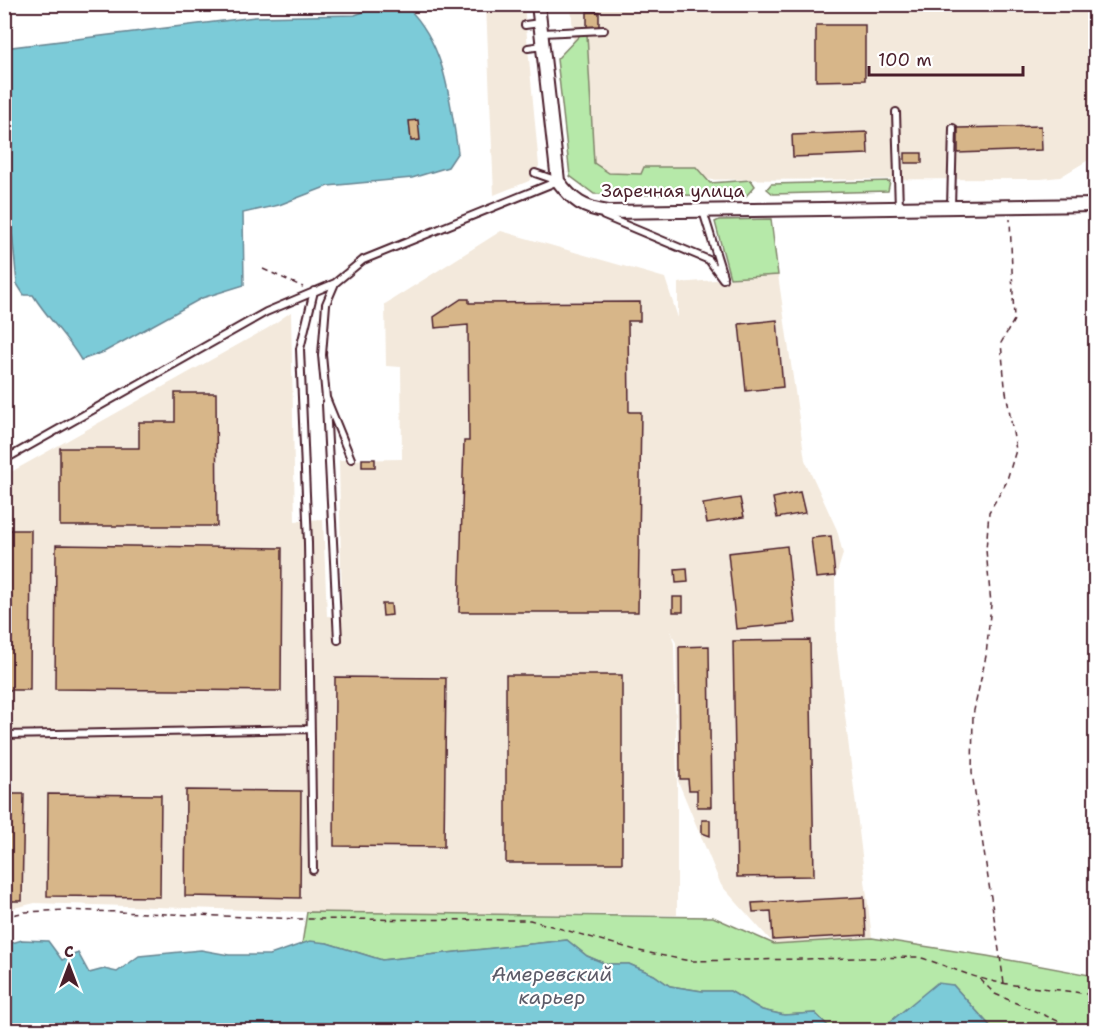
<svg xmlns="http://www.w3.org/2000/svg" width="1100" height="1035" viewBox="0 0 1100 1035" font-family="'Shantell Sans',sans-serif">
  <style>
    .built { fill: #f3e9dc }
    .green { fill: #b6e9a9; stroke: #80846a; stroke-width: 1.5 }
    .water { fill: #7ccbd8; stroke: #688693; stroke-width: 1.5 }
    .building { fill: #d7b689; stroke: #4a1f2b; stroke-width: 1.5 }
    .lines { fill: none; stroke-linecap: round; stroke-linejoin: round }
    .lane-casing { stroke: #4a1f2b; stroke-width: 10 }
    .street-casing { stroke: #4a1f2b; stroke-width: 16 }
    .path { stroke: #4a1f2b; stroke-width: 1.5; stroke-dasharray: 6 4.5; stroke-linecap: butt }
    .lane { stroke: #fff; stroke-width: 6 }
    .street { stroke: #fff; stroke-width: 12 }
    .labels { text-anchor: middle; stroke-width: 4.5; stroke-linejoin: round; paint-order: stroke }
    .street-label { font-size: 18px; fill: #4a1f2b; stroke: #fff }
    .water-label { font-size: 20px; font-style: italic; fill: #5c5b68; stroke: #fff }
  </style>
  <rect width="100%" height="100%" fill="#fff"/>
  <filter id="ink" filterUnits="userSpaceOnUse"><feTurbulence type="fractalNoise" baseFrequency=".0167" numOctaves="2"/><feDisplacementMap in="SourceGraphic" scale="12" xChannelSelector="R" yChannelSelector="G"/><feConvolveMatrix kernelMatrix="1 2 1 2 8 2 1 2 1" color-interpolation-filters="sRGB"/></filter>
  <g filter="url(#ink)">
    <path class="built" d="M486 5H524L539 166 529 181 494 195Z
      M571 5H1095V159H1090L1060 177 1041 179 604 180 582 166Z
      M501 231 665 278 678 318V283L778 275 805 460 837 530 843 554 835 579 836 641 872 938 774 944 721 885 678 781 676 643 670 629 674 644 677 783V915L307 912 35 903 5 910 4 476 268 328 291 312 295 521 323 519 327 616 342 617 339 460 402 459 401 367 386 366 385 304Z"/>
    <path class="green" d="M581 34H587L594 163 609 173 641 174 644 167H696L710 183 751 180 755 186 746 196 594 194 570 176 557 59Z
      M890 181 888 191 773 194 767 189 771 184Z
      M771 219 778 275 730 278 715 222 719 220Z
      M307 912 713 917 774 944 872 938 987 956 1095 976V1030L992 1028 953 985 880 1030H832L815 1013 784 1015 762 1010 730 991H702L670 986 654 975 629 964H606L587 956 567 940 382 960 327 943 302 944Z"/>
    <path class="water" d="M407 7C446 45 450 101 458 152L448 167 412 178 328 186 279 205 243 213 244 285 202 298 104 352 81 360C67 336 48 319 33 295H24L17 284 7 179 5 177 4 48 255 17 355 15 374 8Z
      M22 940 48 941 62 960 78 953 89 973 104 969 117 972 139 956 201 950 229 955H270L310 941 327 943 382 960 567 940 587 956 606 964H629L654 975 670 986 702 991H730L762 1010 784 1015 815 1013 832 1030H5V945Z
      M937 983 953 985 992 1028 1003 1030H880Z"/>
    <path class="building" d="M587 12H599V27H587Z
      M816 25H865V80L816 81Z
      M418 120 420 140 411 141 409 121Z
      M1041 126 1042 150 958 153V128Z
      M867 132 868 154 793 157 792 135Z
      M905 153H922V163H905Z
      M461 299H469V303L640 302V321H628L629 412H641L638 612H459L464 441H469L468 325 435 328 434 317Z
      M777 320 783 387 746 391 739 324Z
      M175 393H216L217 526H60V448H139V422H175Z
      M362 459H375V467H362Z
      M800 492 805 513 777 518 773 498Z
      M740 498 744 517 707 523 703 504Z
      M4 530H31L30 690H4Z
      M831 536 835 576 816 578 811 538Z
      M56 545 282 548 281 691 55 689Z
      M787 546 795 623 736 629 728 553Z
      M687 568 688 582 676 583 675 569Z
      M673 597H683V612H673Z
      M382 604H391L392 615 383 616Z
      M810 640 814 876 737 877 733 641Z
      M709 646 711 807H697V790H689L688 779H680L679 647Z
      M506 675H622V863H506Z
      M335 677 446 678 444 847 334 846Z
      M186 790 301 791 300 898 185 896Z
      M4 794H24L22 901H4Z
      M48 794 161 795 160 897 47 896Z
      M702 820H710V836L702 833Z
      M864 897 866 935 773 940 771 911 753 912 752 903Z"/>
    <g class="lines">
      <g class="lane-casing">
        <path id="lane" d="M525 25 540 23
          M542 33 604 30
          M528 48 542 46
          M896 112 899 208
          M535 173 558 181
          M951 207 953 128
          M703 211 723 276
          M604 216 709 260 723 279
          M326 404 338 640
          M351 459 326 398 322 355 326 304 335 283 363 260 558 181
          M4 460 266 312 335 283
          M4 735 310 729
          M313 870 308 543 300 349 314 291"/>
      </g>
      <g class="street-casing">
        <path id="street" d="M538 4 558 181C573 201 583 208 608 212L1096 205"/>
      </g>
      <path class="path" d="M263 269 303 287
        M4 917 25 912 66 910 299 919 530 920 639 951 690 961 918 957C939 963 959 972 980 978 1018 989 1057 987 1096 996
        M980 979 995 994 1079 1030
        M1004 983 972 773 973 715 986 656 991 604 986 550 989 512 1006 483 1016 450 1005 386 1001 343 1014 320 1010 219"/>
      <use href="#lane" class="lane"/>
      <use href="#street" class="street"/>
    </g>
  </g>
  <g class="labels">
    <g class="street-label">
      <text x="673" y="197">Заречная улица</text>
    </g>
    <g class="water-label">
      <text x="552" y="981">Амеревский<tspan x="552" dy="23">карьер</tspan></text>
    </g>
  </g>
  <rect width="1100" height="1035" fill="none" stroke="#fff" stroke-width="24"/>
  <rect x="12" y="12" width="1076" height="1011" fill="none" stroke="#4a1f2b" stroke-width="2" filter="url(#ink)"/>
  <g transform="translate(69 966)" stroke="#ffffff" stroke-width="4.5" paint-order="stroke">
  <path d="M0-4.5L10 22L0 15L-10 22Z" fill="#4a1f2b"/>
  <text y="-9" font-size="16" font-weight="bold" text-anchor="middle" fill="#4a1f2b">С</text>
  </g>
  <path d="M869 66v9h154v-9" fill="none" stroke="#4a1f2b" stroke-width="3"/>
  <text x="878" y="66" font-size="18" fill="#4a1f2b" stroke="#ffffff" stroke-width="4.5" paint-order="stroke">100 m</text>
</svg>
